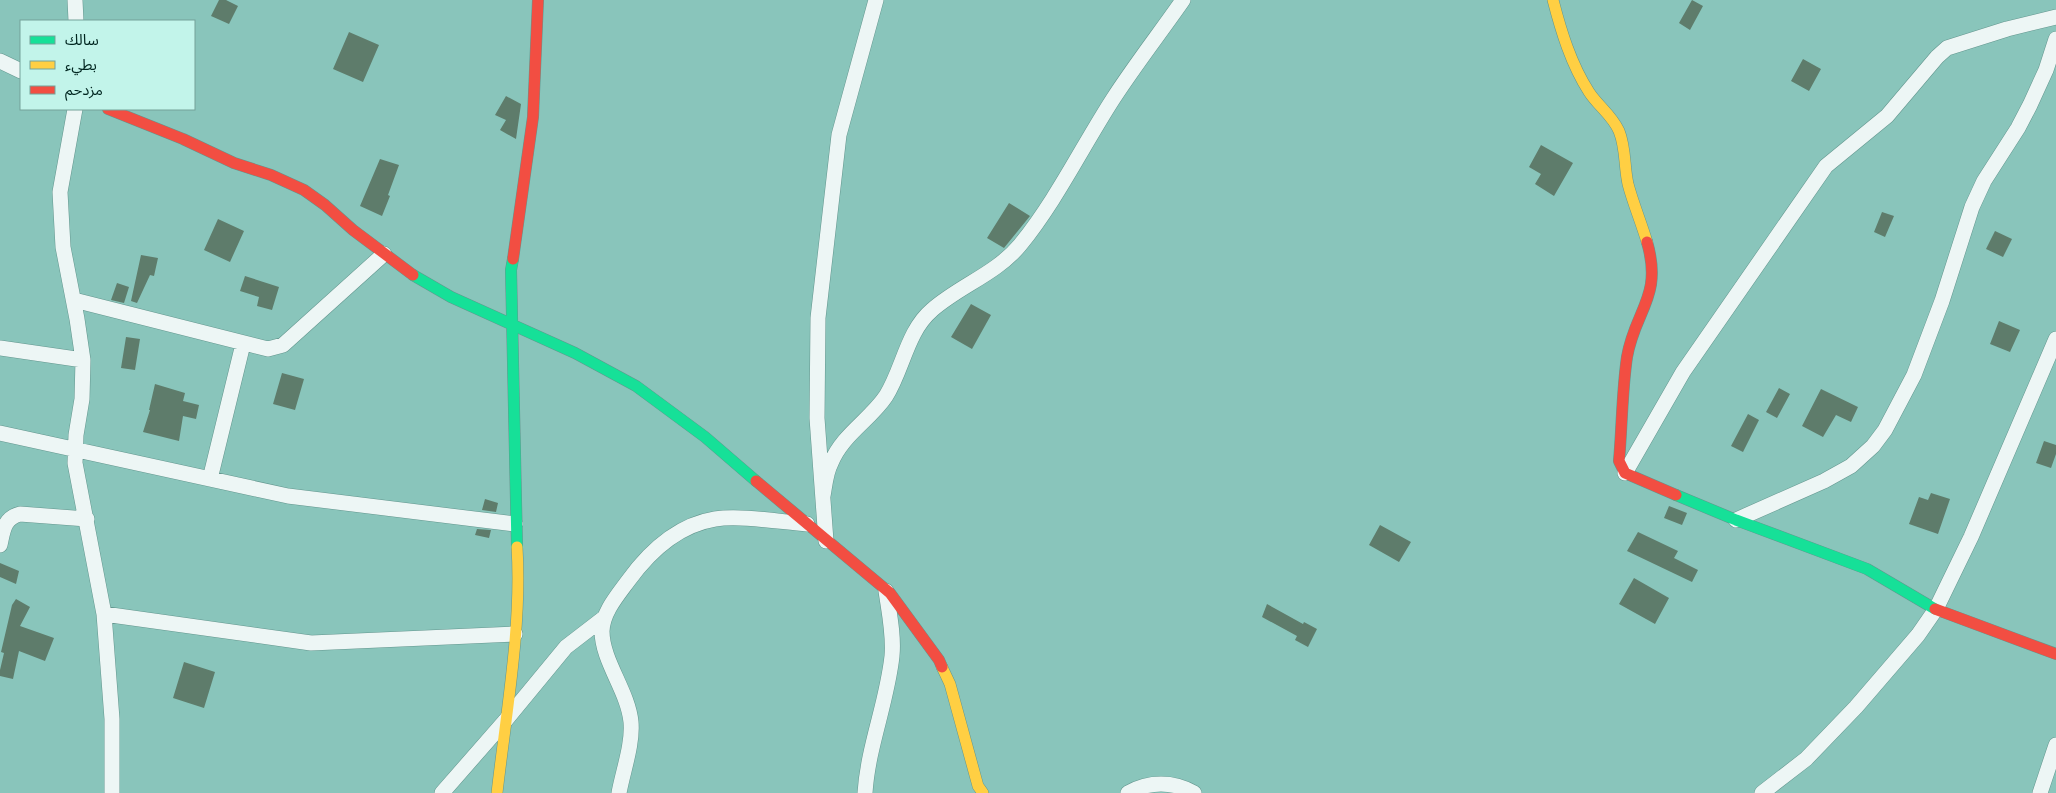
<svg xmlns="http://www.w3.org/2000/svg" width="2056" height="793" viewBox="0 0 2056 793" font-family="'Space Grotesk','Noto Sans Arabic',sans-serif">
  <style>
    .building { fill: #5e7c6b }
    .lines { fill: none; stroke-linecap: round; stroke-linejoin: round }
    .street-casing { stroke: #63968e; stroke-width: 16 }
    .fast-casing { stroke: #63968e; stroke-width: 12 }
    .slow-casing { stroke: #63968e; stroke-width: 12 }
    .jam-casing { stroke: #63968e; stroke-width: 12 }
    .street { stroke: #edf6f5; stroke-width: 15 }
    .fast { stroke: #16e098; stroke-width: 11 }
    .slow { stroke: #ffcf43; stroke-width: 11 }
    .jam { stroke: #f24e42; stroke-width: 11 }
  </style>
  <rect width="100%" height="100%" fill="#89c5bb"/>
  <path class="building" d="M219 0H226L238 6 229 24 211 16Z
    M1692 0 1703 6 1690 30 1679 23Z
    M349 32 379 45 363 82 333 69Z
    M1803 59 1821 69 1809 91 1791 81Z
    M506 96 521 104 516 139 500 130 506 120 495 115Z
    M1541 145 1573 163 1554 196 1535 184 1541 174 1529 167Z
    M380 159 399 165 388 195 390 196 382 216 360 206Z
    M1009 203 1030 216 1004 248 987 238Z
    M1882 212 1894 216 1885 237 1874 232Z
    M218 219 244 231 230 262 204 250Z
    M1995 231 2012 239 2003 257 1986 249Z
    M141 255 158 258 154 276 150 275 137 303 131 301Z
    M245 276 279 287 272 310 257 306 259 297 240 291Z
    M117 283 129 287 124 303 111 300Z
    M971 304 991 315 972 349 951 337Z
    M1999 321 2020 330 2010 352 1990 344Z
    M126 337 140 339 135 370 121 368Z
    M282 373 304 379 295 410 273 404Z
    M155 384 185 393 183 401 199 405 196 419 183 416 179 441 143 432 150 410H149Z
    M1779 388 1790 394 1777 418 1766 412Z
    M1821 389 1858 407 1851 422 1836 415 1823 437 1802 426Z
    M1748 414 1759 420 1743 452 1731 446Z
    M2044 441 2056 445V454L2051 468 2036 463Z
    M1931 493 1950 499 1938 534 1909 524 1919 497 1928 500Z
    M485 499 498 503 496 512 482 510Z
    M1669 506 1687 513 1682 525 1664 518Z
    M1380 525 1411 542 1399 562 1369 545Z
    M477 529 491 530 489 538 475 535Z
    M1638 532 1678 551 1674 558 1698 570 1692 582 1627 551Z
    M0 563 19 571 16 584 0 577Z
    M1634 578 1669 598 1655 624 1619 604Z
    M16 599 30 607 20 626 54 638 45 661 19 651 13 679 0 676V670L4 653 1 652 12 605Z
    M1267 604 1303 624 1304 622 1317 629 1308 647 1295 640 1297 636 1262 617Z
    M184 662 215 672 204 708 173 698Z"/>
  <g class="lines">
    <g class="street-casing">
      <path id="street" d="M75 0 76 21
        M0 61 21 71
        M75 109 60 192 63 247 77 319 83 360 82 399 76 435 75 463 104 614 112 719V793
        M74 300 268 349 283 345 384 254
        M0 348 83 360
        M0 433 288 496 515 524
        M1625 473 1683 372 1826 166 1887 116 1937 57 1947 48 2007 29 2056 17
        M210 479 243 344
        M823 496C825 485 826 472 831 463 842 435 870 420 886 396 903 369 907 331 932 310 959 286 996 274 1020 245 1056 201 1082 147 1113 99 1135 65 1160 33 1183 0
        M1736 520 1824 481 1851 466 1873 446 1885 430 1914 375 1942 301 1972 207 1984 181 2018 128 2030 105 2046 70 2056 39
        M826 541 817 418 818 318 839 135 876 0
        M0 545C3 531 4 518 20 514L87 519
        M104 614 311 643 515 634
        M442 793 505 721 566 647 605 617
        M619 793C623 771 633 744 631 722 628 691 602 661 602 631 603 612 617 596 628 581 649 552 678 525 715 519 740 515 781 522 807 524
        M865 793C868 746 887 703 892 656 894 635 889 612 886 591
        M1128 793C1149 781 1173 781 1194 793
        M1762 793 1806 759 1856 707 1918 635 1936 609 1971 537 2056 339
        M2040 793 2056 745"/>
    </g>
    <g class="fast-casing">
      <path id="fast" d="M513 259 511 270 517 547
        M413 275 451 297 575 353 636 386 705 437 756 481
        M1676 495 1736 520 1867 569 1935 609"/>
    </g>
    <g class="slow-casing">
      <path id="slow" d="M1553 0C1561 31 1571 64 1589 92 1598 106 1612 115 1619 131 1626 148 1624 166 1628 184 1633 203 1641 222 1647 242
        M942 667 950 684 978 786 983 793
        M497 793C506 714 522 626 517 547"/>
    </g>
    <g class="jam-casing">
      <path id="jam" d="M108 109 183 139 234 163 271 175 304 190 325 205 353 230 413 275
        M1647 242C1663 297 1635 310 1627 357 1622 391 1622 427 1619 461L1625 473 1676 495
        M513 259 533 117 538 0
        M756 481 890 593 939 660 942 667
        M1935 609 2056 654"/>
    </g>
    <use href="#street" class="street"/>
    <use href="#fast" class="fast"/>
    <use href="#slow" class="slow"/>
    <use href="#jam" class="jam"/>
  </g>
  <rect x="20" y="20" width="175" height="90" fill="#c2f4ea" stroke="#75a299"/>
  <rect x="30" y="36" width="25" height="8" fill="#16e098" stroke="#75a299"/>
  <text x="65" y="45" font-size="15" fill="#012620">سالك</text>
  <rect x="30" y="61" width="25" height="8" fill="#ffcf43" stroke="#75a299"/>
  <text x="65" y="70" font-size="15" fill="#012620">بطيء</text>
  <rect x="30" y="86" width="25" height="8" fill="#f24e42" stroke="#75a299"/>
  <text x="65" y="95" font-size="15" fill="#012620">مزدحم</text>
</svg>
